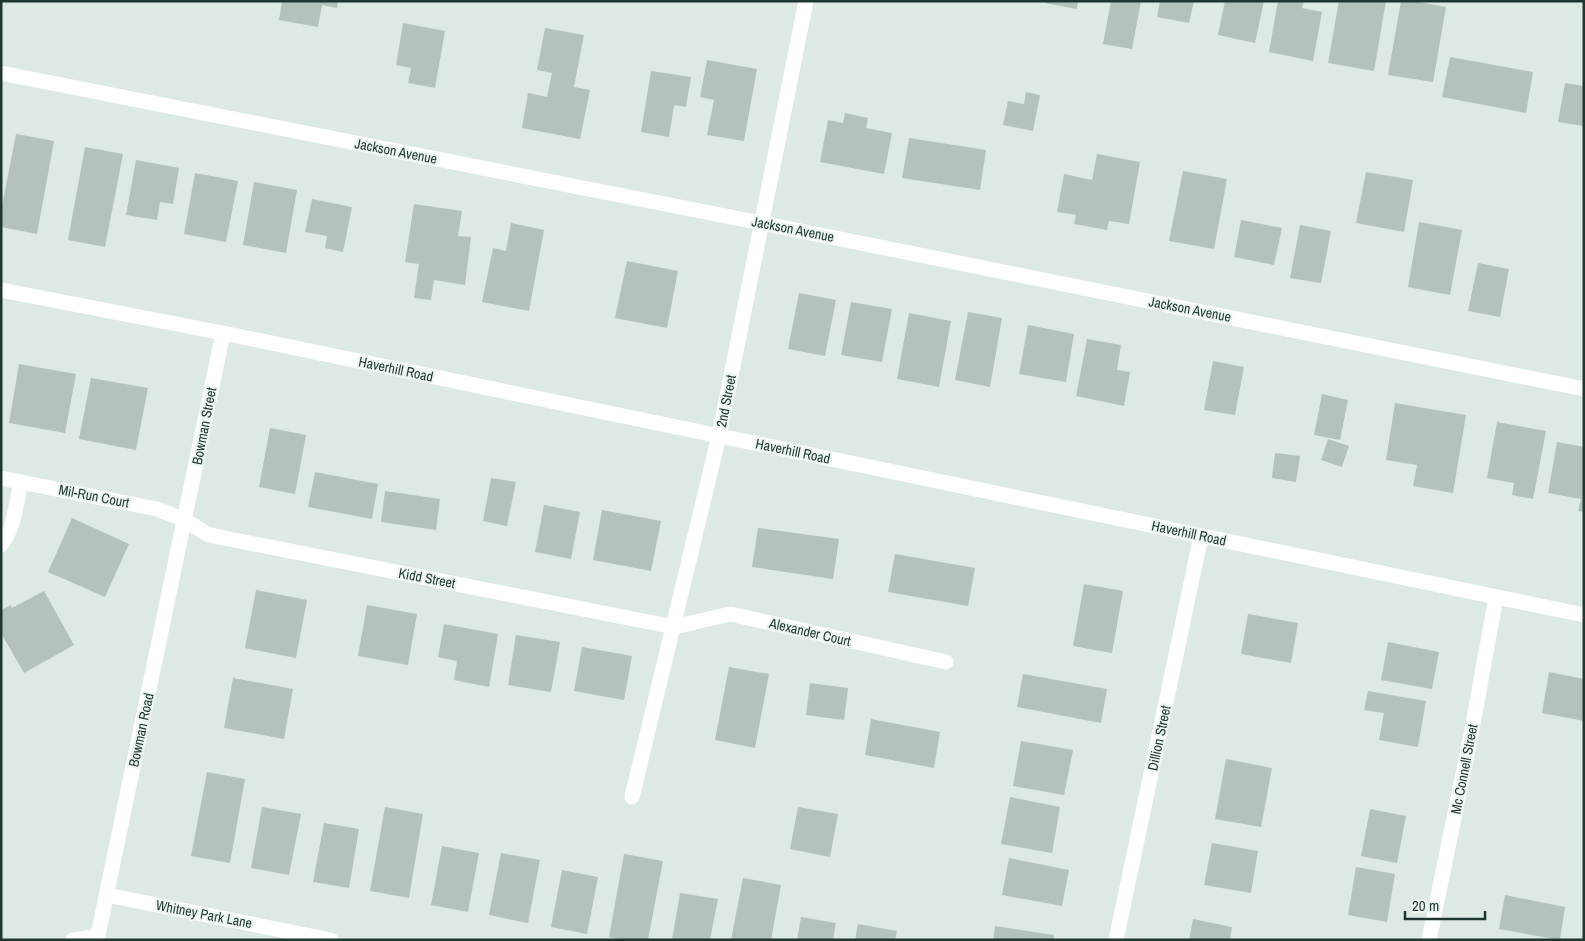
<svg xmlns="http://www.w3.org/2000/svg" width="1585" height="941" viewBox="0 0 1585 941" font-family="'Archivo Narrow',sans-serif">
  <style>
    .building { fill: #b3c3bc }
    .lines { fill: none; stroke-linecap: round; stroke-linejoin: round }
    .minor { stroke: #fff; stroke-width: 15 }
    .labels { text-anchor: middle; stroke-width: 4.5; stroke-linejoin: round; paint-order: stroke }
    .street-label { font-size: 14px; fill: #1f3730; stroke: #edf6f1 }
  </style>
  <rect width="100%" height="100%" fill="#dde9e3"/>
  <path class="building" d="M282 1H338L337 8 322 5 318 27 279 20Z
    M1045 1H1078L1077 9 1045 3Z
    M1111 1H1141L1132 49 1103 44Z
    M1160 1H1194L1189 23 1157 17Z
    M1225 1H1264L1255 43 1218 35Z
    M1278 1H1304L1302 8 1322 12 1313 61 1269 52Z
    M1339 1H1386L1374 71 1328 63Z
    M1401 1H1414L1446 7 1433 82 1388 75Z
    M403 23 445 31 435 88 408 83 411 68 396 65Z
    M545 28 584 35 574 87 590 90 580 139 522 128 528 93 547 97 552 73 537 70Z
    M1450 57 1533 72 1526 113 1442 97Z
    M707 60 757 69 744 141 707 135 714 100 700 97Z
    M651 71 691 77 686 107 674 105 669 137 641 132Z
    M1565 83 1584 86V126L1558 122Z
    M1026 92 1040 95 1033 131 1003 125 1008 101 1024 104Z
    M845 113 868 118 866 128 892 133 884 174 820 162 828 120 843 123Z
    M16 134 54 141 37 234 1 227V211Z
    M909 138 986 150 980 190 902 178Z
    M85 147 123 154 105 247 68 240Z
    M1097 154 1140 162 1129 224 1109 221 1107 230 1074 224 1076 215 1057 212 1064 174 1092 180Z
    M136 160 179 168 173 204 160 202 157 220 126 215Z
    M1183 171 1227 179 1214 249 1169 241Z
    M1366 172 1413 180 1404 232 1356 223Z
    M195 173 238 181 226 242 184 234Z
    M254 182 297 190 286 253 243 245Z
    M312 199 352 207 343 252 325 248 327 236 305 232Z
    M414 204 462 211 458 236 471 237 465 285 434 280 431 300 414 298 419 264 405 262Z
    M1241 220 1282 228 1274 265 1234 257Z
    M1419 222 1462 230 1450 295 1408 287Z
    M511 223 544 230 529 311 482 302 493 248 506 251Z
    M1300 225 1331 231 1321 283 1290 278Z
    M627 261 678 271 667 328 615 318Z
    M1478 263 1509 269 1500 317 1468 311Z
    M799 293 836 300 825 356 788 349Z
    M851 302 892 309 882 362 841 355Z
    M968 312 1002 318 990 387 955 380Z
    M909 313 951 321 939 387 897 379Z
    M1028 325 1074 334 1066 382 1019 374Z
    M1087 339 1121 345 1117 370 1130 372 1124 406 1076 396Z
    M1213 361 1244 367 1235 415 1204 410Z
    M19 364 76 374 65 433 9 423Z
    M91 378 148 388 136 450 79 439Z
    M1322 394 1348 400 1340 440 1314 435Z
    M1395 403 1466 415 1453 493 1413 486 1417 465 1386 460Z
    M1497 422 1546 431 1533 499 1512 495 1514 483 1487 478Z
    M270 428 306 435 295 494 259 487Z
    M1328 439 1349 446 1342 467 1321 460Z
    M1557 442 1584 447V512L1578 511 1581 499 1548 493Z
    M1275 453 1300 456 1296 482 1272 478Z
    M315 472 378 484 372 519 308 507Z
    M491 478 516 482 507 526 483 521Z
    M385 491 440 499 436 530 381 522Z
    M544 505 580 512 571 559 535 552Z
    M602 510 661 521 651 571 593 560Z
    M72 518 129 544 105 597 48 572Z
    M758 528 839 539 833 579 752 567Z
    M895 554 975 568 968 606 888 592Z
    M1084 584 1123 591 1112 653 1073 646Z
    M256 590 307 600 296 658 245 648Z
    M44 591 74 645 24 673 1 633V610L11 605 12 608Z
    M367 605 417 614 408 665 358 656Z
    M1248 614 1298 623 1291 663 1241 654Z
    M444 624 498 634 489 687 454 680 457 661 438 657Z
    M516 635 560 642 551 692 508 685Z
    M1388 642 1439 652 1432 689 1381 680Z
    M582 647 632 656 624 700 574 691Z
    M729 667 769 674 755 748 715 740Z
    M1549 672 1584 679V721L1542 713Z
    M1023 674 1107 689 1101 723 1017 707Z
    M233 678 293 689 284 739 224 728Z
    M810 683 848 688 844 720 806 715Z
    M1368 691 1426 701 1418 747 1379 740 1384 713 1364 710Z
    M871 719 940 732 934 768 865 755Z
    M1021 741 1073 750 1064 795 1013 786Z
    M1226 759 1272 768 1261 827 1215 819Z
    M207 772 245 779 230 863 191 856Z
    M1010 797 1060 807 1052 853 1001 844Z
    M262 807 301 814 289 875 251 868Z
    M385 807 423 814 409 898 370 891Z
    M798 807 838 814 830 857 790 849Z
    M1370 809 1406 816 1397 863 1361 856Z
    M324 823 359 829 349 888 313 882Z
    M1212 843 1258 851 1251 893 1204 885Z
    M442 846 479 853 468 912 431 905Z
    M501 853 540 860 528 923 489 915Z
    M624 854 663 861 648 940H626L609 937Z
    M1009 858 1069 870 1062 906 1002 895Z
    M1356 867 1395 874 1387 922 1348 915Z
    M562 870 598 877 587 934 551 927Z
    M743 878 781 885 771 940H731Z
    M680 893 718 899 710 940H672Z
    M1505 895 1565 907 1560 940 1499 929Z
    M801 917 836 923 833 940H797Z
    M1193 919 1232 927 1230 940H1189Z
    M858 924 897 931 895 940H855Z
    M995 926 1054 935V940H993Z"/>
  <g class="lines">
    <path class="minor" d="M1 73 761 223 1584 389
      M1 290 223 333 1584 615
      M1 478 157 509 185 520 207 534 219 537 674 627 730 614 946 662
      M1 545C15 527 16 503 21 482
      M632 797 719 436 806 1
      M107 895 331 940
      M73 940 98 936
      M97 940 223 333
      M1116 940 1201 536
      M1429 940 1471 735 1496 597"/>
  </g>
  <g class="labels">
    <g class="street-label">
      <text transform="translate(396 151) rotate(11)" y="5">Jackson Avenue</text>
      <text transform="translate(793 229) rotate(11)" y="5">Jackson Avenue</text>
      <text transform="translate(1190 309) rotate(11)" y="5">Jackson Avenue</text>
      <text transform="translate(396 369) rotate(12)" y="5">Haverhill Road</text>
      <text transform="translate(726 401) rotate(-79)" y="5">2nd Street</text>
      <text transform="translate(204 426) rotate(-79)" y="5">Bowman Street</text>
      <text transform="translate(793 451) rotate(12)" y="5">Haverhill Road</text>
      <text transform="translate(94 496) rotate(11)" y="5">Mil-Run Court</text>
      <text transform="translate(1189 533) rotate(12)" y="5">Haverhill Road</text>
      <text transform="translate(427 578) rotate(11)" y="5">Kidd Street</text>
      <text transform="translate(810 632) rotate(13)" y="5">Alexander Court</text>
      <text transform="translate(141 730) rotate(-78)" y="5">Bowman Road</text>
      <text transform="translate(1159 738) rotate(-78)" y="5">Dillion Street</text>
      <text transform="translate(1464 769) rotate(-79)" y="5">Mc Connell Street</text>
      <text transform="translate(204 914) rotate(11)" y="5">Whitney Park Lane</text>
    </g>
  </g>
  <rect width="1585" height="941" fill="none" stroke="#1f3730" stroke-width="5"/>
  <path d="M1405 911v8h80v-8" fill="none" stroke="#1f3730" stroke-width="2.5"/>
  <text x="1412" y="911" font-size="15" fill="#1f3730" stroke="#edf6f1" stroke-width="4" paint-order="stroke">20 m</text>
</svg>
